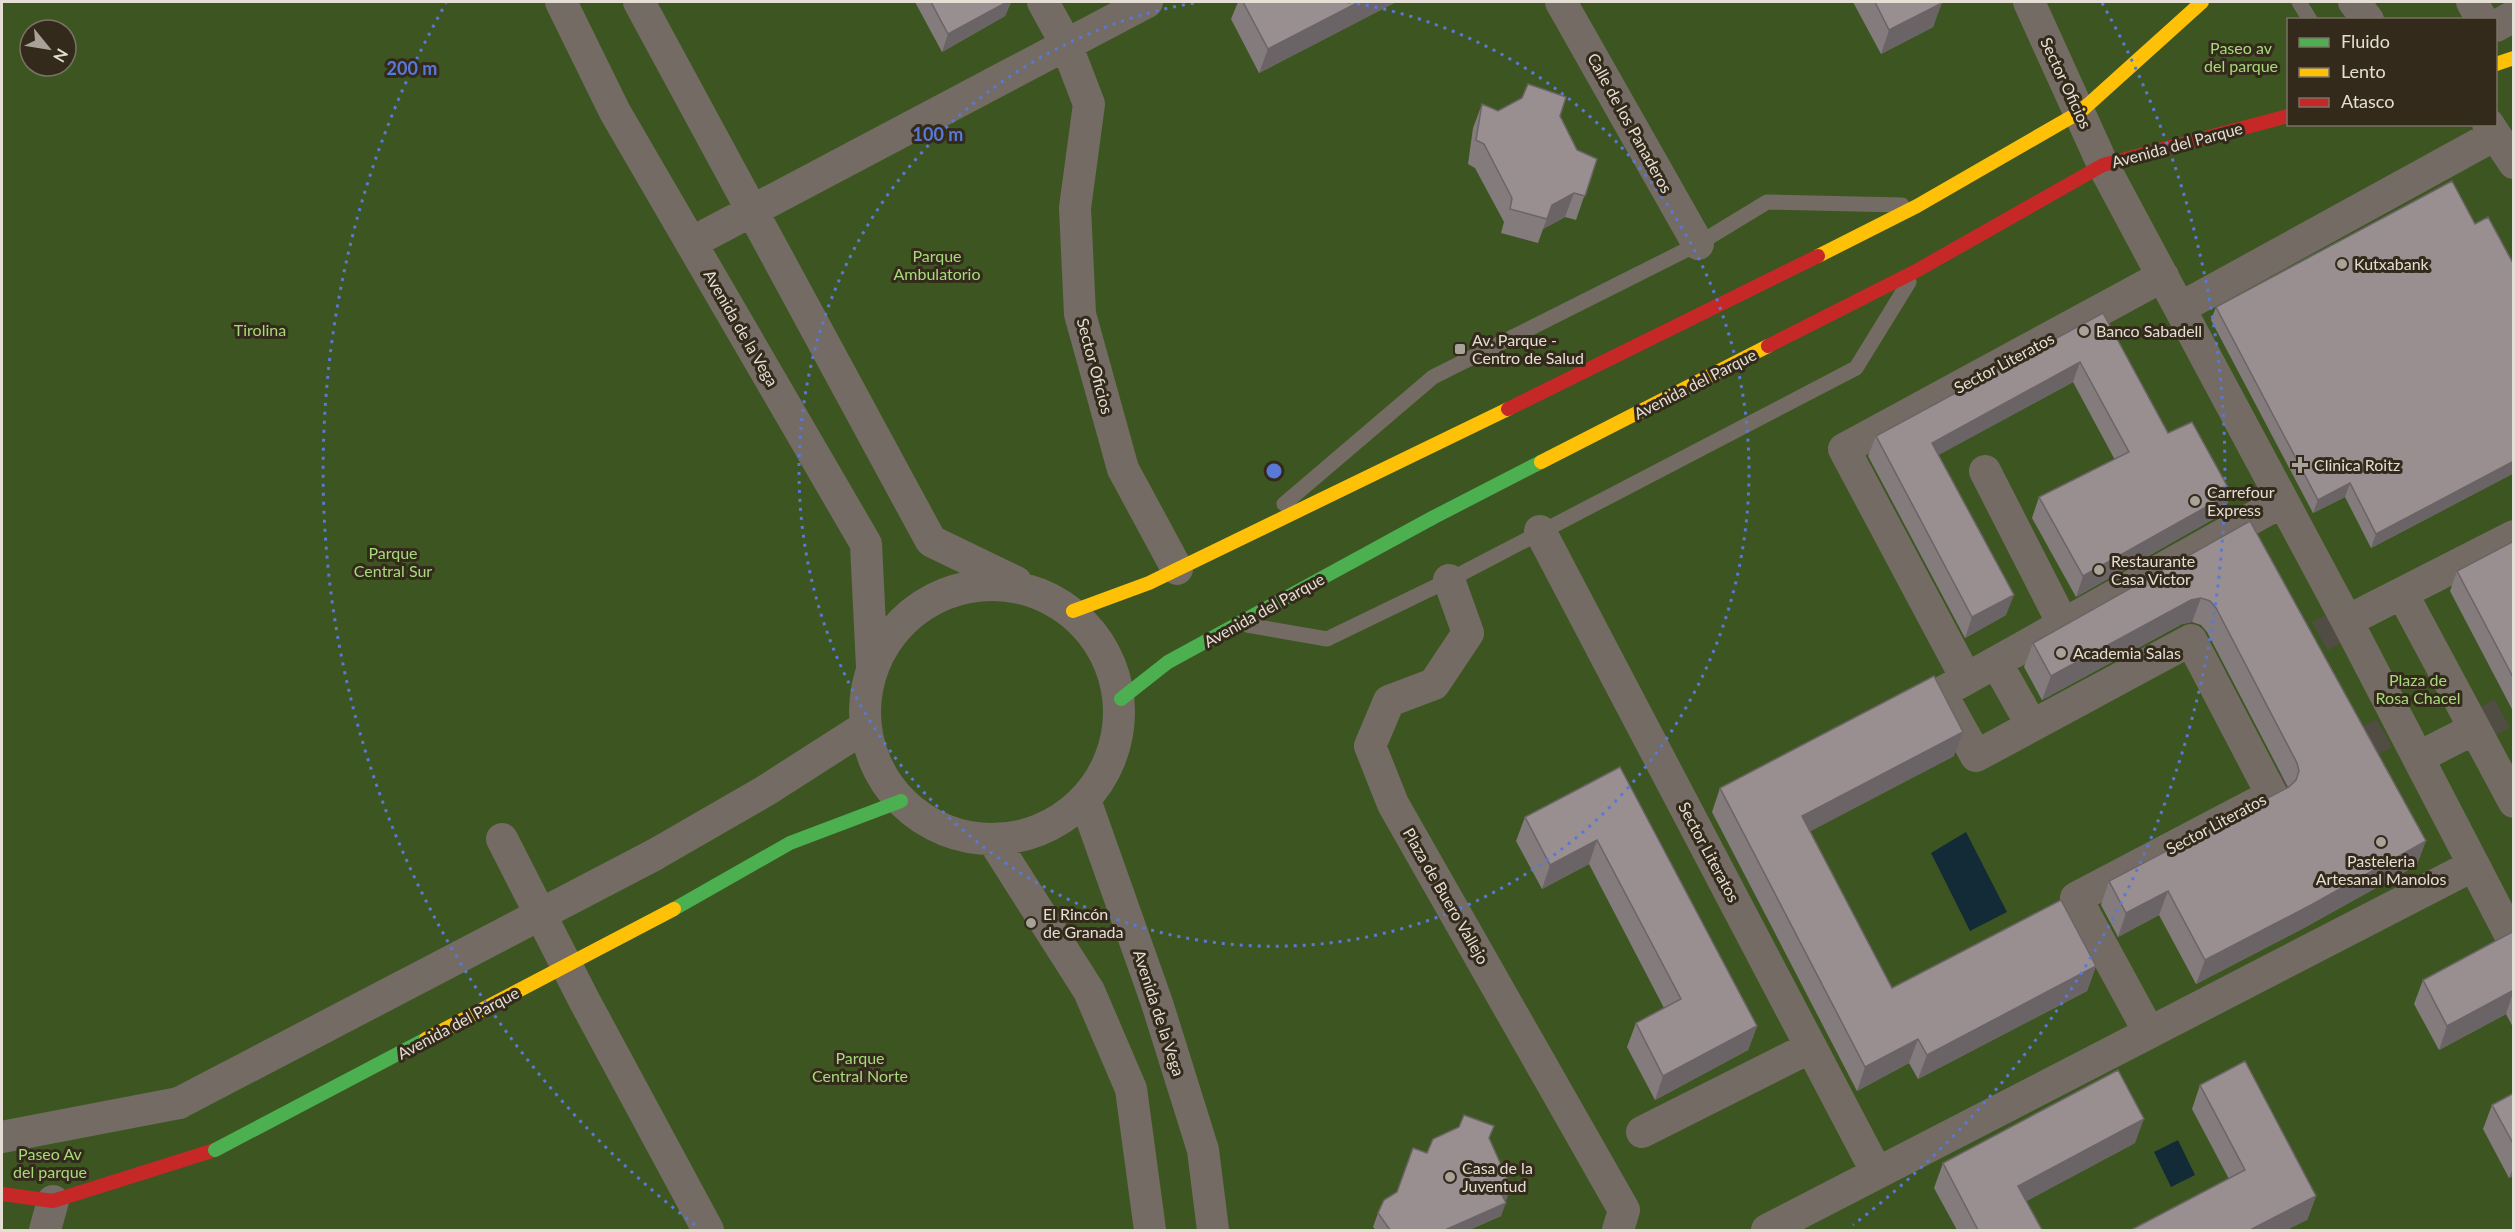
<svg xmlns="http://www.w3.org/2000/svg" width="2515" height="1232" font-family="Lato,sans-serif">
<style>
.green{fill:#3d5621;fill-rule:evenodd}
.water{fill:#132a37}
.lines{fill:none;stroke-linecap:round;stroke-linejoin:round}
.street-tunnel{stroke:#524d44;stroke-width:32;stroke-dasharray:32 16;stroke-linecap:butt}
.lane{stroke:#746c64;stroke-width:15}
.street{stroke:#746c64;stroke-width:32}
.fast{stroke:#4caf50;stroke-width:14}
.slow{stroke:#ffc107;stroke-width:14}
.jam{stroke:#c62828;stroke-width:14}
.street-bridge{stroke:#746c64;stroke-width:32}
.fast-bridge{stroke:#4caf50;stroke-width:14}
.slow-bridge{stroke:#ffc107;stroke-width:14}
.wall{fill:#847b7d}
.shaded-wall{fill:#6b6466}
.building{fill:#998f91;stroke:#6b6466;stroke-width:1.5}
.ring{fill:none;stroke:#5979d7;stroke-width:3;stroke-dasharray:3 6}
.poi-dot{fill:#a8a299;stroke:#342a1b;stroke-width:2}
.labels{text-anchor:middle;stroke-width:6;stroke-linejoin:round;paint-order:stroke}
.park-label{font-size:16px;fill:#a7da7b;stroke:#342a1b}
.street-label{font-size:16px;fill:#e4ded4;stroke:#342a1b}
.poi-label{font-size:16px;fill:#e4ded4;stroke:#342a1b;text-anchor:start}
.centre{fill:#5979d7;stroke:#342a1b;stroke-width:3}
.ring-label{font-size:18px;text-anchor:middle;font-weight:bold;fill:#5979d7;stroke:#342a1b;stroke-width:6;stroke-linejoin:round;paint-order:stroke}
</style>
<rect width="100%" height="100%" fill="#38332b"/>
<path class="green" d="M2,2H2513V1230H2ZM2288,20H2496V124H2288ZM30,30H66V66H30Z"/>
<path class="water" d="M1966,832L2007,912L1970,931L1931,853Z
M2178,1140L2195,1175L2171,1187L2154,1152Z"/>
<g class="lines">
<path class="street-tunnel" d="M2278,660L2347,621
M2474,729L2514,707
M2272,795L2401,724"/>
<path class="lane" d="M2299,2L2310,20
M1284,504L1433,377L1698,244L1767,202L1902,205
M1247,625L1327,639L1449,580L1856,368L1909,282"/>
<path class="street" d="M561,2L615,112L866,544L872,667
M639,2L931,541L1016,582
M1043,2L1066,44L1089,104L1075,208L1080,314L1123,469L1177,569
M1561,2L1698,244
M2029,2L2103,165L2347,621L2509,933L2514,930
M2354,2L2368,20
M2472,2L2482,20
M2496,26L2514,16
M2488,124L2514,163
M691,243L1147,2
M2180,308L2495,135
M1985,471L2063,624
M1540,531L1877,1173
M1449,580L1468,633L1434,684L1389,701L1370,746L1393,804L1624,1210L1618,1230
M865 712a127 127 0 1 1 254 0a127 127 0 1 1-254 0Z
M2402,593L2514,802
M2347,621L2514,536
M1996,662L2032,726
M1966,678L1844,449L2163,276
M2419,757L2474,729
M1085,800L1157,1003L1203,1150L1213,1230
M502,839L584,1000L708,1230
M993,840L1089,991L1131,1089L1150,1230
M654,855L765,791L865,727
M2149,1032L2076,898L2272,795L2191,640L1976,756L1941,693L2283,501
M1642,1132L1811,1047
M2,1137L179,1103
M45,1230L53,1201
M1767,1230L2474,865"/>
<path class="fast" d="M1121,699L1168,662L1434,517L1541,462
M674,909L790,843L901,801"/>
<path class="slow" d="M2496,64L2514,58
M1818,256L1917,206L2080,112L2202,2
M1541,462L1768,346
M1073,611L1149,583L1508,409"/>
<path class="jam" d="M1768,346L1916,271L2103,165L2288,116
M1508,409L1818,256
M2,1194L53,1201L215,1150"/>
<path class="street-bridge" d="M179,1103L654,855"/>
<path class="fast-bridge" d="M215,1150L426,1039"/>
<path class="slow-bridge" d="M426,1039L674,909"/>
</g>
<path class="wall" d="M915,2H1011L1005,16L942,52Z
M1238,2H1396L1259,73L1231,19Z
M1853,2H1941L1933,27L1881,54Z
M1482,104L1498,111L1577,150L1597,159L1576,220L1565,217L1543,229L1538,243L1501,233L1504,222L1475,168L1468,164L1473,128Z
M2475,224L2514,265V473L2371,548L2345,497L2313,513L2211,320L2216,307Z
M2103,313L2168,433L2231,493L2224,513L2076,597L2032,518L2039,497L2115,460L2073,382L1938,455L2006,615L1965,638L1868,456L1876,436Z
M2250,521L2417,865L2302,929L2196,984L2159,915L2118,937L2101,905L2109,881L2288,787L2207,632L2201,625L2192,622L2182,624L2042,700L2024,667L2033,643Z
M2514,541V713L2450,591L2457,571Z
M1954,756L1810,831L1892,988L2096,966L2087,991L1918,1079L1909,1063L1857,1091L1712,812L1720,788Z
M1620,767L1757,1026L1748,1050L1655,1100L1627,1047L1636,1023L1664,1008L1589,864L1542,889L1516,841L1525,817Z
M2514,931V1029L2506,1014L2439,1050L2414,1004L2423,980Z
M2200,1085L2316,1196L2307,1220L2229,1179L2192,1109Z
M2514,1093V1175L2509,1178L2483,1129L2492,1105Z
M1489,1138L1506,1201H1505L1501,1216L1469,1230H1376L1373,1227L1378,1213L1397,1192L1427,1153Z
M2135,1143L2026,1201L2042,1230H1957L1934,1188L1943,1163Z"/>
<path class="shaded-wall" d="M1007,2H1011L1005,16L942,52L948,34Z
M1359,2H1396L1259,73L1268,49Z
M1942,3L1933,27L1881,54L1889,30Z
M1574,193L1565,217L1543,229L1552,205Z
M2080,362L2073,382L1924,463L1932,443Z
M2514,461V473L2371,548L2376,534Z
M2350,483L2345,497L2313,513L2318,500Z
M2231,493L2224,513L2076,597L2083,576Z
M2014,595L2006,615L1965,638L1972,617Z
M2201,598L2192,622L2182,624L2042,700L2051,676L2191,600Z
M1963,732L1954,756L1794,840L1802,816Z
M1597,840L1589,864L1542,889L1550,865Z
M2426,841L2417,865L2302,929L2196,984L2205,960Z
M2168,891L2159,915L2118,937L2126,913Z
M2096,966L2087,991L1918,1079L1927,1055Z
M2514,990L2506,1014L2439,1050L2447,1026Z
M1757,1026L1748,1050L1655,1100L1663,1076Z
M1918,1039L1909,1063L1857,1091L1865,1067Z
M2144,1119L2135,1143L2010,1210L2018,1186Z
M2514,1166V1175L2509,1178Z
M1511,1187L1506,1201L1495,1205L1500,1191Z
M2316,1196L2307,1220L2287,1230H2250Z
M1506,1203L1501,1216L1469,1230H1445Z"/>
<path class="building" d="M931,2H1007L948,34Z
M1243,2H1359L1268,49Z
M1875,2H1941L1942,3L1889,30Z
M1528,84L1566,97L1560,116L1577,150L1597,159L1585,196L1574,193L1552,205L1547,219L1510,209L1512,198L1484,144L1476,140L1482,104L1498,111L1522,98Z
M2452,181L2475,224L2488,217L2514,265V461L2376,534L2350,483L2318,500L2216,307Z
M2103,313L2168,433L2192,422L2231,493L2083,576L2039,497L2129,452L2080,362L1932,443L2014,595L1972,617L1876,436Z
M2250,521L2426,841L2311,905L2205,960L2168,891L2126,913L2109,881L2289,787L2296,780L2299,771L2297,763L2216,608L2210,601L2201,598L2191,600L2051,676L2033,643Z
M2514,541V679L2457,571Z
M1934,676L1963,732L1802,816L1892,988L2061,900L2096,966L1927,1055L1918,1039L1865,1067L1720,788Z
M1620,767L1757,1026L1663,1076L1636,1023L1681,999L1597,840L1550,865L1525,817Z
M2514,931V990L2447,1026L2423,980Z
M2245,1061L2316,1196L2250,1230H2131L2245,1170L2200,1085Z
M2118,1070L2144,1119L2018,1186L2042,1230H1978L1943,1163Z
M2514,1093V1145L2492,1105Z
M1464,1115L1494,1126L1489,1138L1511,1187L1500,1191L1506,1203L1445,1230H1390L1378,1213L1384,1200L1397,1192L1413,1148L1427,1153L1433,1139L1459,1127Z"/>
<g class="ring">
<path d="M1348 2A475 475 0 1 1 1200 2"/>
<path d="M695 1225A951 951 0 0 1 446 3M2102 3A951 951 0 0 1 1853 1225"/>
</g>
<g class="poi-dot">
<circle cx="2342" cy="264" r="6"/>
<circle cx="2084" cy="331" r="6"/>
<rect x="1454" y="343" width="12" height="12" rx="3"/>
<path d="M2297 456h6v6h6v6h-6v6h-6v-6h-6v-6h6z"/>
<circle cx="2195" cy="501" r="6"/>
<circle cx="2099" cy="570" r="6"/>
<circle cx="2061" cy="653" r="6"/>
<circle cx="2381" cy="842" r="6"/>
<circle cx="1031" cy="923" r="6"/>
<circle cx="1450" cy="1177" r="6"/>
</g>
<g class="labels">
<g class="park-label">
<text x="2241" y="54">Paseo av<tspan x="2241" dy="18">del parque</tspan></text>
<text x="937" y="262">Parque<tspan x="937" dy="18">Ambulatorio</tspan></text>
<text x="260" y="336">Tirolina</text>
<text x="393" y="559">Parque<tspan x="393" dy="18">Central Sur</tspan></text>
<text x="2418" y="686">Plaza de<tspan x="2418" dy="18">Rosa Chacel</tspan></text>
<text x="860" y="1064">Parque<tspan x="860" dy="18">Central Norte</tspan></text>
<text x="50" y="1160">Paseo Av<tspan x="50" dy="18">del parque</tspan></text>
</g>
<g class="street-label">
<text transform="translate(2066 83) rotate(65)" y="6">Sector Oficios</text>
<text transform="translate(1630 123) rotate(61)" y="6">Calle de los Panaderos</text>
<text transform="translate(2177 145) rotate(-15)" y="6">Avenida del Parque</text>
<text transform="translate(741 328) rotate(60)" y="6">Avenida de la Vega</text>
<text transform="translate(2004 363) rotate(-28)" y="6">Sector Literatos</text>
<text transform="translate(1095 366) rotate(75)" y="6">Sector Oficios</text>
<text transform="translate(1695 384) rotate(-27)" y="6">Avenida del Parque</text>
<text transform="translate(1264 610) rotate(-29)" y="6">Avenida del Parque</text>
<text transform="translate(2216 824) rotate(-28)" y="6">Sector Literatos</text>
<text transform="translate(1709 852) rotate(62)" y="6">Sector Literatos</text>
<text transform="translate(1446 896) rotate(60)" y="6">Plaza de Buero Vallejo</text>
<text transform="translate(1159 1013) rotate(72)" y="6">Avenida de la Vega</text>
<text transform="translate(458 1023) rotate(-28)" y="6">Avenida del Parque</text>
</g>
<g class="poi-label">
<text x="2354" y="270">Kutxabank</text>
<text x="2096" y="337">Banco Sabadell</text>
<text x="1472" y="346">Av. Parque -<tspan x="1472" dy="18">Centro de Salud</tspan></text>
<text x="2314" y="471">Clinica Roitz</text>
<text x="2207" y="498">Carrefour<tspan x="2207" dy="18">Express</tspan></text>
<text x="2111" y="567">Restaurante<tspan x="2111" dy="18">Casa Victor</tspan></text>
<text x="2073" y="659">Academia Salas</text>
<text x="2381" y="867" text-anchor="middle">Pasteleria<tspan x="2381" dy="18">Artesanal Manolos</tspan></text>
<text x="1043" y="920">El Rincón<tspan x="1043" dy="18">de Granada</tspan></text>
<text x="1462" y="1174">Casa de la<tspan x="1462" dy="18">Juventud</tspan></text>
</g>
</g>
<circle cx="1274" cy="471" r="9" class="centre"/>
<g class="ring-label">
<text x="412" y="75">200 m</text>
<text x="938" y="141">100 m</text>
</g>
<rect width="2515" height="1232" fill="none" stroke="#e4ded4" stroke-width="6"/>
<rect x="2287" y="18" width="210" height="108" fill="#342a1b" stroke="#7a7265" stroke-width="1.5"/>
<rect x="2299" y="38" width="30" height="9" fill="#4caf50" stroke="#7a7265" stroke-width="1.5"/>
<text x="2341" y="48" font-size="18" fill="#e4ded4">Fluido</text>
<rect x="2299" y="68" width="30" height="9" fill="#ffc107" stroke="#7a7265" stroke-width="1.5"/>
<text x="2341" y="78" font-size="18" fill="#e4ded4">Lento</text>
<rect x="2299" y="98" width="30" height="9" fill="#c62828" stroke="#7a7265" stroke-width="1.5"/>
<text x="2341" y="108" font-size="18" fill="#e4ded4">Atasco</text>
<g transform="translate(48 48) rotate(120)"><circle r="28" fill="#342a1b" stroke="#7a7265" stroke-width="1.5"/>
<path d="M0-4.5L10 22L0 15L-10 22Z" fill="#a8a299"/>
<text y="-9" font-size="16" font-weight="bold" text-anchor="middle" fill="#e4ded4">N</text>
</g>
</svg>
